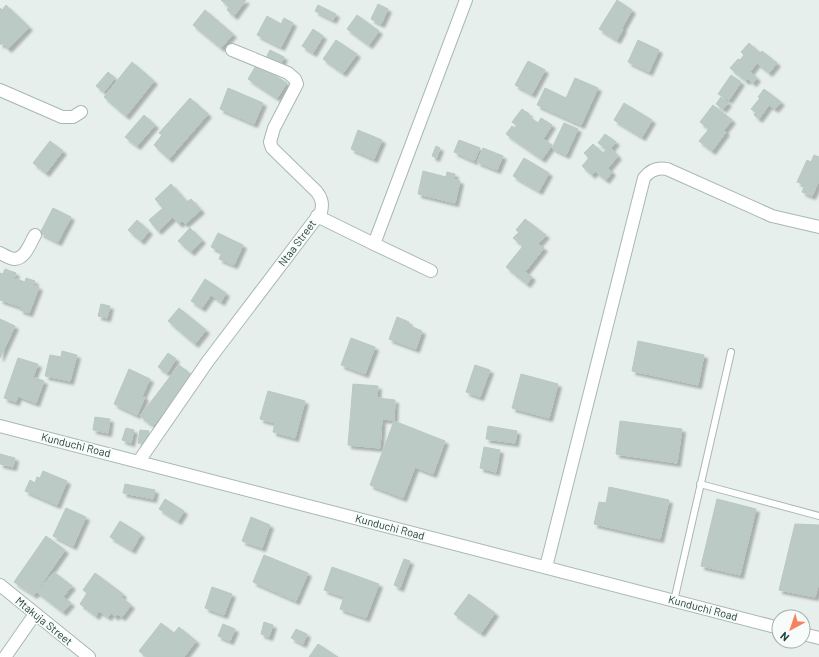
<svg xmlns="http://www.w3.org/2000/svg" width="819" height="657" font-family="Barlow,sans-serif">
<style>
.building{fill:#bbcac4;stroke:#b8c9c2;filter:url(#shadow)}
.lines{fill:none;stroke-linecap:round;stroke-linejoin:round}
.service-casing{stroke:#a8b8b2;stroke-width:8}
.minor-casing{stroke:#a8b8b2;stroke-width:14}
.service{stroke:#fff;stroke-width:6}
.minor{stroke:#fff;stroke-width:12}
.labels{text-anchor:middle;stroke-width:3.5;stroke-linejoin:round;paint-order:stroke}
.street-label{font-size:11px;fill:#24423a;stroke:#f7fbf9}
</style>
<defs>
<filter id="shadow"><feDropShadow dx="3.5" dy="3.5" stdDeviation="1" flood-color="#0004"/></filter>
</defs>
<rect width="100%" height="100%" fill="#e6efeb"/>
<path class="building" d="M221,0H246L234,16L227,10L229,7Z
M617,0L632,10L622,28L623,29L617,40L599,29Z
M378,4L388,9L381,24L371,19Z
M6,5L29,27L8,49L2,43L0,45V8L2,10Z
M318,5L336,14L333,20L315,11Z
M205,10L233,34L221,48L193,25Z
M357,15L379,31L369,45L347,29Z
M267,16L281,24L284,18L293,23L281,47L257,35Z
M313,29L323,36L313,53L302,46Z
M336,40L357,54L343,73L323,59Z
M638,40L659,50L649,72L628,62Z
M749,43L760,53L762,51L777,63L769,73L757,63L750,72L757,78L753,83L748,79L746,81L730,68L738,59L740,60L744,55L741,52Z
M270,50L284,57L280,65L266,58Z
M528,61L545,70L532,94L515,85Z
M132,62L154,81L126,116L104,97Z
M257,64L287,83L277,98L248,79Z
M108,72L115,78L104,92L96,86Z
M731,75L741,82L729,100L718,94Z
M575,78L598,88L581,125L537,105L545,88L566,98Z
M228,88L263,103L254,124L220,109Z
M764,89L781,102L775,109L769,105L759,119L754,115L756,113L751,109L760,98L758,97Z
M721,97L728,103L723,109L716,104Z
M190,98L208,114L169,159L154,145L162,135L159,133Z
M624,103L652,120L642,137L614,120Z
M713,105L732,120L724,130L726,132L712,151L699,141L709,129L700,122Z
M522,109L529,114L528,116L538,123L541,118L552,125L543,139L552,145L542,159L506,134L512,126L515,128L517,126L512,122Z
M144,115L155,125L137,146L125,137Z
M564,123L578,129L566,155L552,148Z
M358,130L382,140L374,159L351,149Z
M605,134L616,142L611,148L609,146L607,149L598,143Z
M459,140L480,148L474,161L454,152Z
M50,141L63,151L46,173L33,163Z
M593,144L603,153L609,146L618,156L608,168L612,172L606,180L595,171L592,175L582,166L589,158L584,153Z
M436,146L440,148L436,158L432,156Z
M483,148L503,156L497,170L477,162Z
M814,155L819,157V181L812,196L802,192L805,185L797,182L807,160L811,162Z
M524,158L549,173L539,191L513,176Z
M423,171L446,177L447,172L455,174L454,179L460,181L455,203L418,194Z
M171,184L187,202L191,199L201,210L185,224L182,221L179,224L173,217L158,231L149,220L163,208L155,199Z
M53,208L71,217L58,242L40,233Z
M525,219L546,235L538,244L544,248L525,272L532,277L527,284L506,267L523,246L513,238L519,232L516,230Z
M137,220L149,231L141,241L128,230Z
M190,228L202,240L191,252L178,241Z
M218,233L243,245L234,265L219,259L222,252L211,247Z
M5,269L16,273L14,278L25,282L26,278L35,281L33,285L39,287L29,313L20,310L21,307L0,300V273L3,274Z
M205,279L226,293L221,302L211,295L202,308L191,301Z
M101,304L110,306L107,318L98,316Z
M179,308L206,330L195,344L168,321Z
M397,317L409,322L408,325L422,331L416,349L389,339Z
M0,319L15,326L0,358Z
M351,338L375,347L365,374L341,365Z
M638,341L704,355L698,385L632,371Z
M62,351L77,355L70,381L45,376L50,355L61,357Z
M168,353L176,359L167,373L158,367Z
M18,358L38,364L33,377L44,381L36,403L18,396L16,402L4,398Z
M179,365L192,375L153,426L140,416Z
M475,365L490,370L480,397L466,392Z
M129,369L150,379L142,396L145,397L137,415L114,404Z
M521,374L558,384L549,418L512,408Z
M353,384L378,386L377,398L395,400L394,420L382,419L380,448L348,445Z
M268,391L305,401L295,438L273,432L275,423L260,419Z
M95,417L110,419L108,433L93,430Z
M394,421L445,441L433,474L415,467L403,498L370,485Z
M620,421L682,429L677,463L616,454Z
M488,426L517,431L515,443L486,439Z
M126,428L134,430L131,443L122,440Z
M140,430L149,431L147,444L138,443Z
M484,447L500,450L496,472L480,468Z
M0,454L15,458L13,467L0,464Z
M43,471L67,481L57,505L25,491L30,480L35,483L37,477L40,478Z
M125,484L155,490L153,499L123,493Z
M609,487L669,500L660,539L594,524L599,502L606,503Z
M165,499L184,511L178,521L159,509Z
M717,499L756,509L740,575L701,566Z
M66,508L86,517L73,546L53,536Z
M251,517L270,525L262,548L242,541Z
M120,521L141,534L132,550L110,537Z
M795,524L819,525V582L815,597L779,590Z
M46,536L65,550L34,595L14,582Z
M264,555L308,573L296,601L253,582Z
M404,559L410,561L400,588L394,585Z
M332,567L379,584L366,618L340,609L344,597L324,590Z
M54,572L72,586L63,597L71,603L63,612L37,592Z
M95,573L123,594L121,597L131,605L122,617L117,614L115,617L111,613L108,617L99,611L96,616L80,604L87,593L83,590Z
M212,587L232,594L224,615L205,608Z
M469,594L495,613L481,633L454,614Z
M264,622L273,625L269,637L261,634Z
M161,623L174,633L179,627L196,641L184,657H147L139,651Z
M223,624L235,629L230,641L218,636Z
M296,629L307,634L303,644L291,638Z
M318,644L338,657H309Z"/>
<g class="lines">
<defs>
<path id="service" d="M700,484L819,516
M674,601L731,352"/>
<path id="minor" d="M0,90L62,117H73L81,112
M317,216L374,244L431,271
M374,244L466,0
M0,253C4,255 10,259 15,259C26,258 30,243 35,235
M0,426L779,628
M139,461L208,361L321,212C323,204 322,199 317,192L272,148L270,142L274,128L297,84L295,79L288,73L232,50
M546,567L644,178C650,170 657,167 667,169L772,216L819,227
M0,585L89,657
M803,634L819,638
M5,657L35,614"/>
</defs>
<use href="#service" class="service-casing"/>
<use href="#minor" class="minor-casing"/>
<use href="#service" class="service"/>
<use href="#minor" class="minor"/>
</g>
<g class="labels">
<g class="street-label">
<text transform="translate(297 243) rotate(-53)" y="4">Ntaa Street</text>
<text transform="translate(76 445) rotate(14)" y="4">Kunduchi Road</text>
<text transform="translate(390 527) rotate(15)" y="4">Kunduchi Road</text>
<text transform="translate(703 608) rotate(15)" y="4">Kunduchi Road</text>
<text transform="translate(44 621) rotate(39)" y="4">Mtakuja Street</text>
</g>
</g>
<g transform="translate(791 629) rotate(220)"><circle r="19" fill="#f7fbf9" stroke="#a3b1ad"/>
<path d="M0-3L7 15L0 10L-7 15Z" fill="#f4845f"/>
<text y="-6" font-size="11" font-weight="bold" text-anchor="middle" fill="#24423a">N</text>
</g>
</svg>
